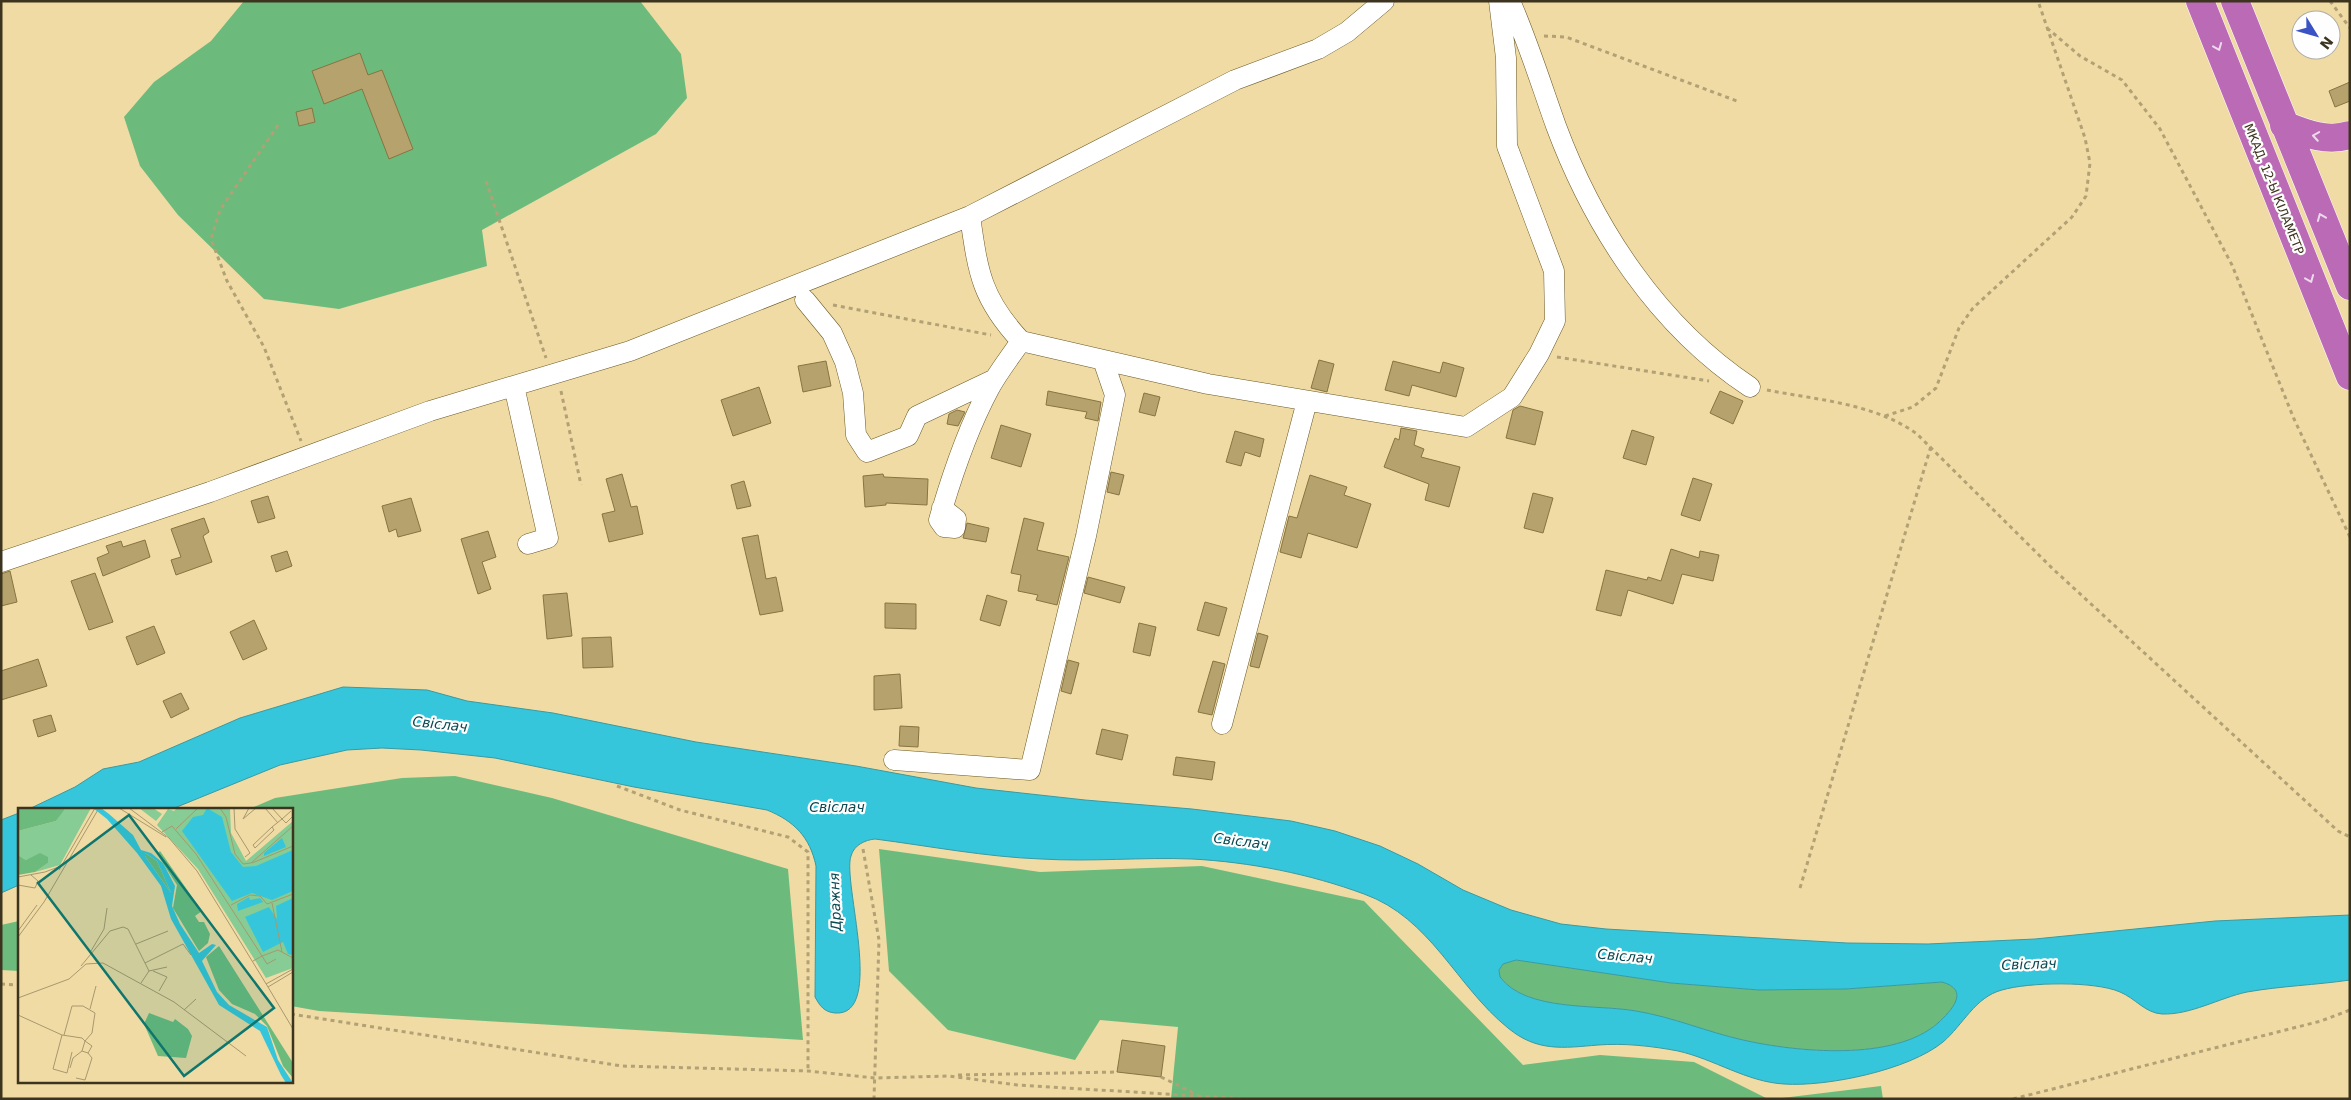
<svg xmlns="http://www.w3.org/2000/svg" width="2351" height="1100" font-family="'DejaVu Sans',sans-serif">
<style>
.forest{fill:#6cbb7d}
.water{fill:#36c6db;stroke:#389aa2;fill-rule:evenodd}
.building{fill:#b6a26d;stroke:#877440}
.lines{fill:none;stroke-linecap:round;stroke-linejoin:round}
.minor-casing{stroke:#6a5824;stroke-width:21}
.highway-casing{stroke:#fff;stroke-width:29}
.path{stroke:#b1a175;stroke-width:3;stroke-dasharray:4 4;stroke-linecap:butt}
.minor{stroke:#fff;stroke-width:20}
.highway{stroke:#bb6bb6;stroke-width:28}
.oneway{stroke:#edd9ec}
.labels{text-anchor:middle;stroke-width:4.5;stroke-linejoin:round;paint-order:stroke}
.street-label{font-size:12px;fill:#3c341e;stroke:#fefefe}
.water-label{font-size:14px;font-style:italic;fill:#094851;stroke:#fefefe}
.inset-road{fill:none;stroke:#a8986e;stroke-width:1}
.view{fill:#0f766e;fill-opacity:0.15;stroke:#0f766e;stroke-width:2.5}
.inset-edge{fill:none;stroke:#3c341e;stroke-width:2.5}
</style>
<rect width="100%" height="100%" fill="#f0dba4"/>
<path class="forest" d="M244,1H640L681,54L687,98L656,134L482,230L487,266L339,309L264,299L178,215L140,166L124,117L154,82L211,41Z
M455,776L552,798L788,869L803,1040L319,1011L291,1006V809H249L275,798L402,778Z
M879,849L1040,872L1202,866L1364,901L1523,1065L1600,1055L1694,1062L1768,1099H1171L1178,1027L1100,1020L1075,1060L948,1030L889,971Z
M19,921V971L1,970V925Z
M1516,960L1671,983L1759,990L1846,989L1942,982C1971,990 1951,1011 1938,1023C1894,1062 1796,1052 1743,1040C1707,1032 1673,1017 1636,1011C1597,1004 1526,1012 1500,977L1499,970L1503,964Z
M1881,1086L1883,1099H1774Z"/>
<path class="water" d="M343,687L427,690L467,701L553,713L696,742L856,766L976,788L1085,800L1192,809L1291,821L1335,831L1380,846L1418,864L1463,890L1511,910L1561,924L1606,929L1847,943L1928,944L2035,939L2215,921L2350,915V980C2316,985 2281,986 2247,992C2219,998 2191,1015 2162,1014C2145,1013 2135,998 2120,992C2095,981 2029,982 2002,990C1975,997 1963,1025 1943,1042C1909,1070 1827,1087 1784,1084C1747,1082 1714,1059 1678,1051C1652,1046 1624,1043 1598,1045C1563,1048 1537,1052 1508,1028C1456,986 1431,918 1364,894C1310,874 1250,862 1192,859C1142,857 1091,862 1041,859C986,857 929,846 875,839C865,840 854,845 851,856C842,881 886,1017 835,1013C824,1012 820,1006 815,997L816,866C810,837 794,821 767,810L634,787L495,758L421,750L382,748L347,750L280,765L172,809H29L75,787L103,769L139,762L240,718ZM1516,960L1671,983L1759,990L1846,989L1942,982C1971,990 1951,1011 1938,1023C1894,1062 1796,1052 1743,1040C1707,1032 1673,1017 1636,1011C1597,1004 1526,1012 1500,977L1499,970L1503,964Z
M19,813V885L1,893V820Z"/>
<path class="building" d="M360,53L368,75L382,70L413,149L389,159L362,89L324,104L312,71Z
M2350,82V101L2335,107L2329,91Z
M312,108L315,122L299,126L296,112Z
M1319,360L1334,364L1327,392L1311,388Z
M826,361L831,386L803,392L798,366Z
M1393,361L1440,373L1443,362L1464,368L1456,397L1412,385L1409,396L1385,390Z
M759,387L771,423L733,436L721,400Z
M1048,391L1101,402L1098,421L1085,418L1087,412L1046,405Z
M1720,391L1743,401L1733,424L1710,413Z
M1144,393L1160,397L1155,416L1139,412Z
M1520,406L1543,412L1535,445L1506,438L1513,410Z
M957,410L965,412L958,426L947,424L949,414Z
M1001,425L1031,434L1021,467L991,458Z
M1401,428L1417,431L1414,445L1424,449L1421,457L1460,467L1449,507L1425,500L1429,484L1384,467L1395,438L1399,440Z
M1632,430L1654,437L1646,465L1623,458Z
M1235,431L1264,439L1260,457L1245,452L1241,466L1226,462Z
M1111,472L1124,475L1119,495L1107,492Z
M622,474L631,507L637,506L643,534L609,542L602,514L615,511L606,479Z
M883,474L884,477L928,479L927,505L886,503V505L865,507L863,476Z
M1310,475L1347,487L1344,495L1371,504L1357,548L1308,533L1301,558L1280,552L1289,516L1297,518Z
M1693,478L1712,484L1700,521L1681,515Z
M744,481L751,506L737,509L731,485Z
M1533,493L1553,498L1543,533L1524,528Z
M268,496L275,518L258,523L251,501Z
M411,498L421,531L398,537L396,529L389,532L382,506Z
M204,518L209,532L203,536L212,562L176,575L171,560L181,557L171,529Z
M1024,518L1044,523L1037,550L1069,557L1057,605L1036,600L1038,595L1018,591L1021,575L1011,573Z
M967,523L989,528L986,542L963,538Z
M488,531L496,557L482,562L491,589L478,594L461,539Z
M758,535L766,579L776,577L783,611L760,615L742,538Z
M145,540L150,557L103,576L97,558L109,553L106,546L121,541L123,547Z
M1671,549L1699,558L1700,551L1719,555L1713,581L1682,574L1673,604L1628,590L1621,616L1596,610L1606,570L1647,580L1648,577L1661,581Z
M287,551L292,566L276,572L271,556Z
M10,571L17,602L1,606V574Z
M95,573L113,622L89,630L71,581Z
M1088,577L1125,587L1120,603L1084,593Z
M567,593L572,636L547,639L543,595Z
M987,595L1007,601L1000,626L980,620Z
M1205,602L1227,608L1219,636L1197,630Z
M885,603L916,604V629L885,628Z
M254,620L267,649L243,660L230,632Z
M1139,623L1156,627L1150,656L1133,652Z
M154,626L165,653L137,665L126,637Z
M1258,633L1268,636L1259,668L1250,666Z
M611,637L613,667L583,668L582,638Z
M38,659L47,686L1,700V671Z
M1068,660L1079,663L1071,694L1061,691Z
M1213,661L1225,664L1212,715L1198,712Z
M900,674L902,708L874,710V676Z
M181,693L189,709L171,718L163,701Z
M51,715L56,731L38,737L33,720Z
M900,726L919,727L918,747L899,746Z
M1102,729L1128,735L1122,760L1096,754Z
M1176,757L1215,762L1212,780L1173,775Z
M1122,1040L1165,1046L1161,1077L1117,1072Z"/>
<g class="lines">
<defs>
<path id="minor" d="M1510,1C1528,42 1541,84 1556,126C1594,228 1658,326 1750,387
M970,216C978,272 981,298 1021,341L1208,384L1466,427L1512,397L1539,354L1555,321L1554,271L1507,146L1506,58L1499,1
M805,300L832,333L845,362L853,393L856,435L867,452L908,436L917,416L995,379
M514,386L548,538L528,544
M942,508L956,519L955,528L944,527L939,520C952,475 967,430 989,389C998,372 1011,356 1021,341
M1,562L210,492L430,411L630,351L970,216L1235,80L1318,49L1347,32L1384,1
M1222,724L1307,401
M894,760L1030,770L1086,536L1115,395L1103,360"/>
<path id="highway" d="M2200,1L2350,376
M2235,1L2350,286
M2284,125C2306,134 2327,142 2350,135"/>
</defs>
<use href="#minor" class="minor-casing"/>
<use href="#highway" class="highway-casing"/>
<path class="path" d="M2330,1L2350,28
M2047,28L2080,56L2122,80L2160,129L2232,265L2294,419L2350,537
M1544,36L1566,37L1737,101
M278,125L220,210L211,239L227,281L264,347L301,441
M486,181L546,358
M833,305L991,335
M1557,357L1709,381
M1767,390C1817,400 1874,403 1917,434L2053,569L2338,831L2350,837
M561,391L581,485
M1885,416L1913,407L1936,388L1959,328L1973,308L2072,217L2086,196L2090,163L2085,138L2038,1
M617,786L680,810L788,837L808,852V1071
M863,849L879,940L874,1099
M1800,888L1931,446
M1,984L19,985
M291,1014L622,1066L808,1071L875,1078L949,1076L1017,1085L1248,1099
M958,1075L1117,1072
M1161,1077L1198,1095
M2013,1099L2321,1021L2350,1010"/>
<use href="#minor" class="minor"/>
<use href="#highway" class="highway"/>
</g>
<defs><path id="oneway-chevron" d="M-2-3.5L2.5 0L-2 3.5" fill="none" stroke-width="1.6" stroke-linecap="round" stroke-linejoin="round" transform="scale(1.25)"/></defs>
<g class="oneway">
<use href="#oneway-chevron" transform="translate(2218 47) rotate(68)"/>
<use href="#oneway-chevron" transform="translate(2316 136) rotate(-171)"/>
<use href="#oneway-chevron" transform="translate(2321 217) rotate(-112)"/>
<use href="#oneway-chevron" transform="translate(2310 279) rotate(68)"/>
</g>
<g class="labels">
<g class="street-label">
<text transform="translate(2274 189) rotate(68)" y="4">МКАД, 12-Ы КІЛАМЕТР</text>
</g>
<g class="water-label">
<text transform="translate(440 724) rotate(6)" y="5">Свіслач</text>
<text x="837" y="812">Свіслач</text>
<text transform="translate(1241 841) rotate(7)" y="5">Свіслач</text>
<text transform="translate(835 902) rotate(-92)" y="5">Дражня</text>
<text transform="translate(1625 956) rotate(5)" y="5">Свіслач</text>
<text transform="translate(2029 964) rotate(-2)" y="5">Свіслач</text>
</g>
</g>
<g transform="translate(18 808)">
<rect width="275" height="275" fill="#f0dba4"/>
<path d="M46,0H73L42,57L17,64L30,55L18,50L8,52L0,47V23L38,13ZM121,0H135L144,6L138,13ZM159,0H212L213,25L228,53L275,13V160L248,170L180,61L139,17L150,1L156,3Z" fill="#86cc94"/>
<path d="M0,0H46V2L38,13L0,23ZM142,43L184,103L177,108L181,114H186L192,126L190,135L181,143L155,100L159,77L139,46ZM22,45L30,49V55L17,64L0,67V47L8,52ZM127,45L139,53L153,85L127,48ZM201,138L275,255V270L265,258L249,218L237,206L214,196L201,182L188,149ZM131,205L155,214L157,211L170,221L174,228L168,250L140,248L126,216Z" fill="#6cbb7d"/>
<path d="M75,0H83L91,6L115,27L123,42L133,45L145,55L157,78L154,98L162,116L181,145L194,136L198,137L184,153L199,184L211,197L249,219L260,252L275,275H268L263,267L242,223L201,197L153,111L143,78L119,45L89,11ZM127,45L139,53L153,85L127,48ZM189,0L204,9L213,44L225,59L238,58L275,42V83L254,92L234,85L214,93L164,23L175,9L185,7ZM264,30L268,39L246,48V45ZM231,89L232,92L242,90L245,94L220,103L219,96ZM275,90V147L270,146L265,134L245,144L227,109L251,99L259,111L258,98Z" fill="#36c6db" fill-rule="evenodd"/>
<path class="inset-road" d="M101,0L148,29M111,0L151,30L179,63L250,179L275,164M202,0L208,9L217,46L225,56L233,55L275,18M216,0L217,21L232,45L227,49M231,0L225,11L238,0M247,0L260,15M254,0L264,11L254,19L235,37L237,40L256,22L254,19M273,3L264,11L268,15L275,8M158,21L180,0M144,24L154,18L178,46L244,148L235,153M234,55L275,38M41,62L77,0M27,64L43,58M0,69L27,64M0,77L17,80L20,73L13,67M254,95L264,144M213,97L232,87L242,88L249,96L275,86M0,123L19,97M0,129L26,94L81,0M118,136L150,123M73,143L86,121L89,100M258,151L249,156L244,148L260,142L275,150M127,155L165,136L173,147M63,158L92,123L105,119L110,121L131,163L123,175M131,163L149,159M135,163L149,169L141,183M248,176L275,161M250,179L275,221M0,190L51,171L68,156L85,155L156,194L228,248M72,201L78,178M166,202L178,191M0,207L44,227L64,230L67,233L64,243L70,245L74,238L67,233L74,225L77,205L65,198H54L46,227M44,227L35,261L49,265L54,244M52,260L55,250L64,243M58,270L67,272L74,250L70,245"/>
<path class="view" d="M111,7L256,200L166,268L20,75Z"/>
<rect width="275" height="275" class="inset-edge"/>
</g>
<rect width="2351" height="1100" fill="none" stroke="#3c341e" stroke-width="5"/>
<g transform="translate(2316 35) rotate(127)"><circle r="24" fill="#fefefe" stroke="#b0ada4"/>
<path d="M0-4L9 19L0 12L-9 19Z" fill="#3a52c4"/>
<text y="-8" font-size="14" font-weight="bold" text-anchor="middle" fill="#3c341e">N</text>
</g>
</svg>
